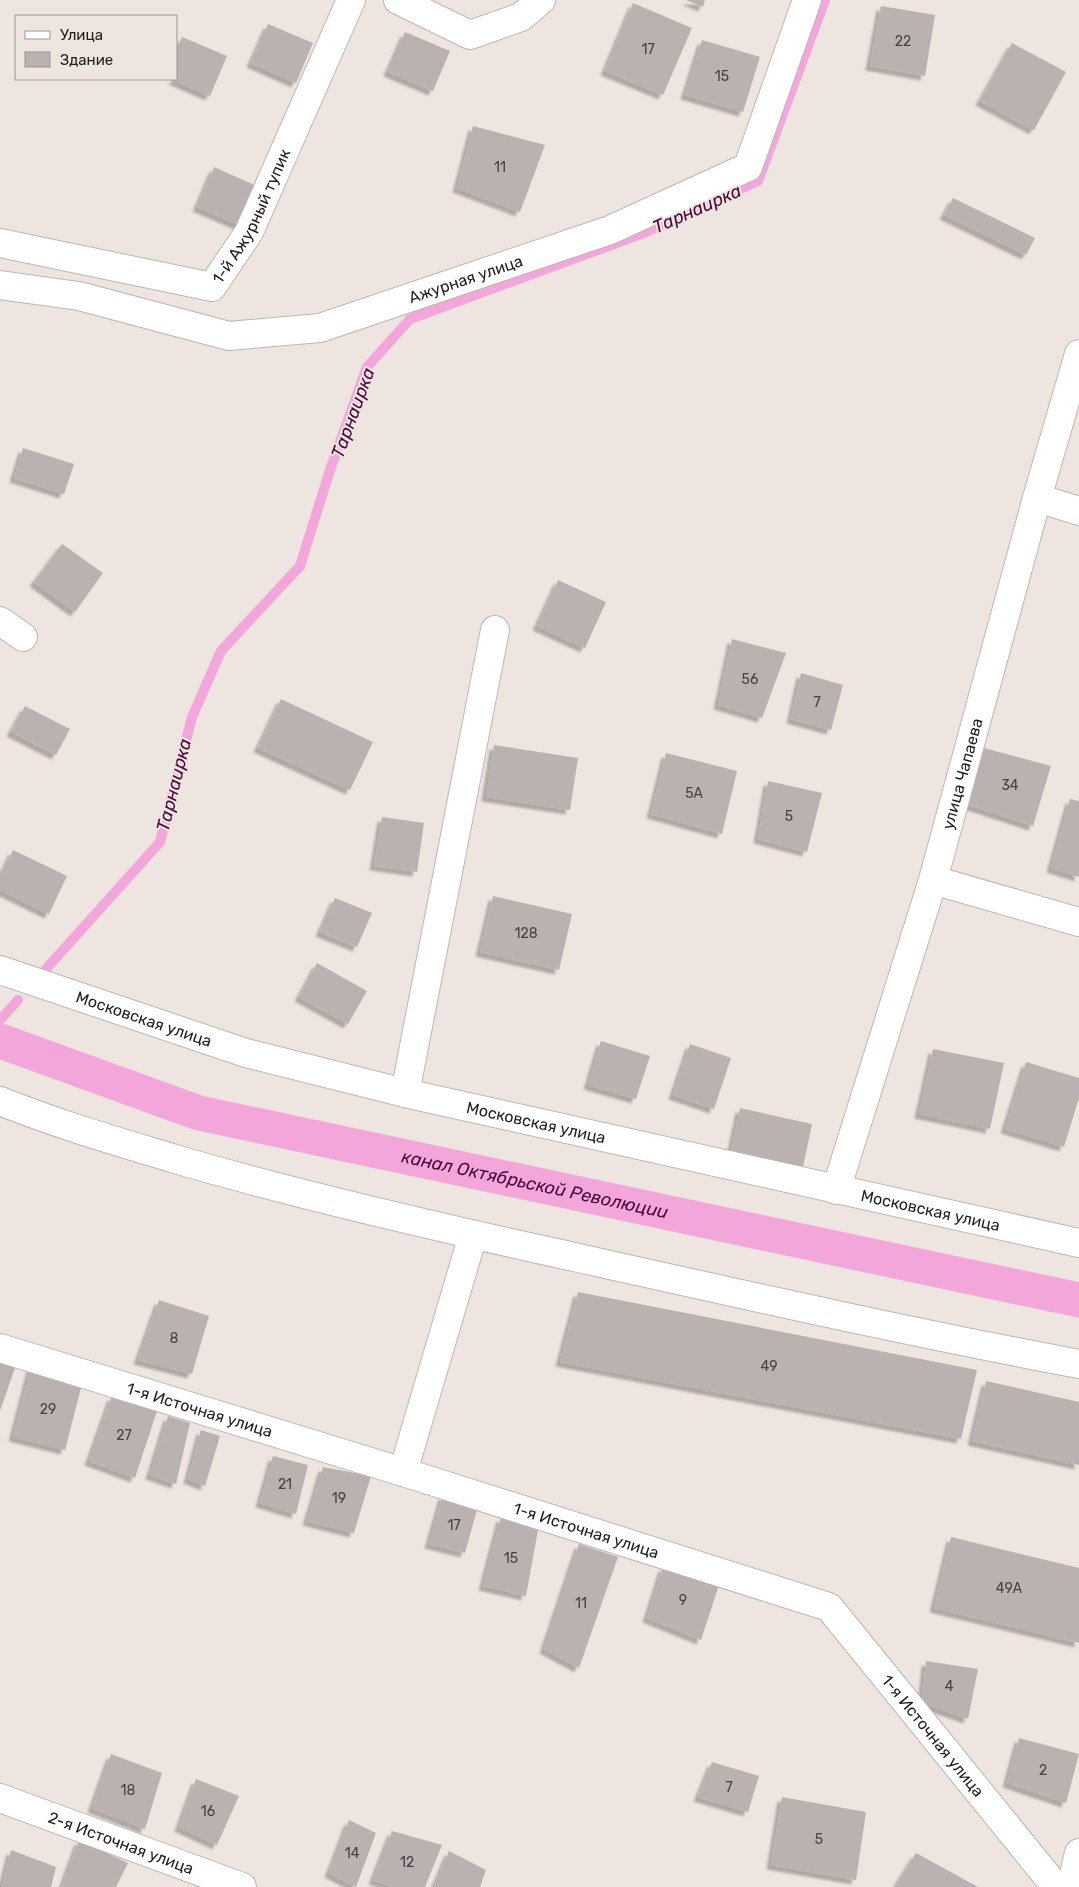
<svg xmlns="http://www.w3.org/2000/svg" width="1079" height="1887" font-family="Rubik,sans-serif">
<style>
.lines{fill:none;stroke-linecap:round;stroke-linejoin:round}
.stream{stroke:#f2a6d9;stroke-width:10}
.canal{stroke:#f2a6d9;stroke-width:35}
.building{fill:#bab1b1;filter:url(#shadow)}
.street-casing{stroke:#beb6b2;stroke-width:30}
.secondary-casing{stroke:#beb6b2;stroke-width:30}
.street{stroke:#fff;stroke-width:28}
.secondary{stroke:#fff;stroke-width:28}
.labels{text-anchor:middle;stroke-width:4;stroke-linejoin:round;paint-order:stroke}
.number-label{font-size:14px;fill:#464241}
.street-label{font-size:16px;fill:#201d1c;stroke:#eee5e1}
.water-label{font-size:18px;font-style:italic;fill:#49073a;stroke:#eee5e1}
</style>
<defs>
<filter id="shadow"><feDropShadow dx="-4.5" dy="4.5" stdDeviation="1" flood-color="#0004"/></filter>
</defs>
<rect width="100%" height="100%" fill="#eee5e1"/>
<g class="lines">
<path class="stream" d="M46,969L160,842L192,717L221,651L300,566L330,470L367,367L410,319L644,233L758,181L825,0
M0,1020L18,1000"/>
<path class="canal" id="s1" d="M0,1041L199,1113L1079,1300"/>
</g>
<path class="building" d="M686,0H705L703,7Z
M633,3L692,28L663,95L605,71Z
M881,6L935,15L925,76L870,66Z
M268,24L313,43L296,83L251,63Z
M405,32L450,51L433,91L388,72Z
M182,37L227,56L210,96L171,79H176V50Z
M702,40L760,57L743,112L685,95Z
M1012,43L1066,72L1034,130L980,101Z
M473,126L545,145L520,212L457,188Z
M214,167L259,187L241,226L197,207Z
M953,198L1035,238L1026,255L944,215Z
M23,448L74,464L64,494L14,478Z
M62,544L103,573L75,612L34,582Z
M558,580L606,602L585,648L537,626Z
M732,639L786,653L762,718L718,705Z
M801,673L843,685L831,730L791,719Z
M281,699L373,742L350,790L258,748Z
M25,706L70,729L56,755L11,732Z
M494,745L578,758L570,810L486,797Z
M984,748L1051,766L1033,826L969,805Z
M666,753L737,771L722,834L651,814Z
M768,781L822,793L807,852L758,839Z
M1070,799L1079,801V877L1051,868Z
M382,817L424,823L417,872L374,866Z
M13,850L67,876L49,914L0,890V877Z
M493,896L572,914L559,970L480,952Z
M335,898L372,913L357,947L320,932Z
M317,963L367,991L348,1024L299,997Z
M601,1041L650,1056L636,1099L588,1085Z
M690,1044L731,1058L714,1109L673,1095Z
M933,1049L1004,1063L990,1129L919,1114Z
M1026,1062L1079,1078V1098L1064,1147L1005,1129Z
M740,1108L812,1124L803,1167L731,1151Z
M578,1292L977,1370L961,1439L560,1362Z
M159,1300L209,1316L192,1374L138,1360Z
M0,1360L16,1365L0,1411Z
M31,1367L83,1380L65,1450L13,1437Z
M986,1381L1079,1402V1465L972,1441Z
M112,1396L158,1408L135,1478L89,1461Z
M168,1416L190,1423L176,1484L150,1475Z
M201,1430L220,1436L205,1486L188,1479Z
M273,1456L308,1465L296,1514L260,1503Z
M323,1467L371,1476L354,1533L307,1521Z
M443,1495L478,1506L465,1553L429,1544Z
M501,1517L538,1530L526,1596L483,1586Z
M951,1537L1079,1568V1643L934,1608Z
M579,1544L618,1557L579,1668L544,1649Z
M663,1567L720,1582L701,1640L647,1618Z
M926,1661L978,1669L968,1719L922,1703Z
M1019,1738L1079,1754L1066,1803L1007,1783Z
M111,1754L162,1773L145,1829L92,1808Z
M712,1762L759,1776L748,1812L698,1797Z
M196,1779L239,1796L217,1845L179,1827Z
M782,1797L866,1812L856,1880L771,1865Z
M349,1820L376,1833L356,1887L329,1873Z
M392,1831L442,1845L425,1887H394L373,1880Z
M79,1840L128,1863L116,1887H62Z
M11,1850L56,1867L51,1887H2Z
M449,1851L486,1870L480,1887H434Z
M916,1853L978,1887H895Z"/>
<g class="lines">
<defs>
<g id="street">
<path d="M398,0L470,35L521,17L541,0"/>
<path id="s2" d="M0,243L212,287L249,232L351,0"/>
<path id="s3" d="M0,285L79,296L229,336L320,328L610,230L748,167L807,0"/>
<path d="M1037,498L1079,511"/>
<path d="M0,621L23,637"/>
<path d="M933,880L1079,922"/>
<path d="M405,1093L495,630"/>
<path id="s4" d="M836,1190L933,880L1037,498L1079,354"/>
<path id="s5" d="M0,1348L403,1472L829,1607L1056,1887"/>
<path d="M403,1472L473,1235"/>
<path id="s6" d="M0,1798L242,1887"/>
<path d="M1071,1887L1079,1853"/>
</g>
<g id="secondary">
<path id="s7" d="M0,970L246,1053L405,1093L1079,1243"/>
<path d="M0,1101C57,1124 116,1141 175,1159C295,1194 416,1222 538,1249C718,1289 898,1330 1079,1364"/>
</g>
</defs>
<use href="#street" class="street-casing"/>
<use href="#secondary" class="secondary-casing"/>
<use href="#street" class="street"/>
<use href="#secondary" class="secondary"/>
</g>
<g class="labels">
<g class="number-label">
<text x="903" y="46">22</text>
<text x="648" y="54">17</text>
<text x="722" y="81">15</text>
<text x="500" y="172">11</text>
<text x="750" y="684">56</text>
<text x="817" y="707">7</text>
<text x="1010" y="790">34</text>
<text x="694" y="798">5А</text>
<text x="789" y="821">5</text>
<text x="526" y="938">128</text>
<text x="174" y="1343">8</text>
<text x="769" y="1371">49</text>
<text x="48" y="1414">29</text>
<text x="124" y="1440">27</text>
<text x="285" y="1489">21</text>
<text x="339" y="1503">19</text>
<text x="454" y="1530">17</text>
<text x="511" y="1563">15</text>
<text x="1009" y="1593">49А</text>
<text x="683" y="1605">9</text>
<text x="581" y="1608">11</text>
<text x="949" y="1691">4</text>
<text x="1043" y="1775">2</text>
<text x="729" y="1792">7</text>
<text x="128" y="1795">18</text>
<text x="208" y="1816">16</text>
<text x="819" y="1844">5</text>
<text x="352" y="1858">14</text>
<text x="407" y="1867">12</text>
</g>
<g class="street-label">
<text dy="6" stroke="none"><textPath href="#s2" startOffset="298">1-й Ажурный тупик</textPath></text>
<text dy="6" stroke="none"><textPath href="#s3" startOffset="480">Ажурная улица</textPath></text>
<text dy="6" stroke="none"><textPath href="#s4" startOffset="435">улица Чапаева</textPath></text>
<text dy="6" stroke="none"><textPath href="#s7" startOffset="152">Московская улица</textPath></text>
<text dy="6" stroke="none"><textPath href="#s7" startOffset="558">Московская улица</textPath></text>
<text dy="6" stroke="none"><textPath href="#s7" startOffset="962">Московская улица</textPath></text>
<text dy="6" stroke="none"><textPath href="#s5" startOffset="209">1-я Источная улица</textPath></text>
<text dy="6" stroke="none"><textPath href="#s5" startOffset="614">1-я Источная улица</textPath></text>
<text dy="6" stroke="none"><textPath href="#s5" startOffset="1034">1-я Источная улица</textPath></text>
<text dy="6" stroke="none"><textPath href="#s6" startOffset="129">2-я Источная улица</textPath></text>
</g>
<g class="water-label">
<text transform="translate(697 209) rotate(-24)" y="6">Тарнаирка</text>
<text transform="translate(353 413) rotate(-70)" y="6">Тарнаирка</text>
<text transform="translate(174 785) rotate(-76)" y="6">Тарнаирка</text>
<text dy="6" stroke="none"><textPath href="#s1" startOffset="555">канал Октябрьской Революции</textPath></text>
</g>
</g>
<rect x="15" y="15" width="162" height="65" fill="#eee5e1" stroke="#9c9592"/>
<rect x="25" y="31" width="25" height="8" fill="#ffffff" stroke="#9c9592"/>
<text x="60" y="40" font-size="15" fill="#201d1c">Улица</text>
<rect x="25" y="52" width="25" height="15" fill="#bab1b1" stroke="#9c9592"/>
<text x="60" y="65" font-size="15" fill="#201d1c">Здание</text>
</svg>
